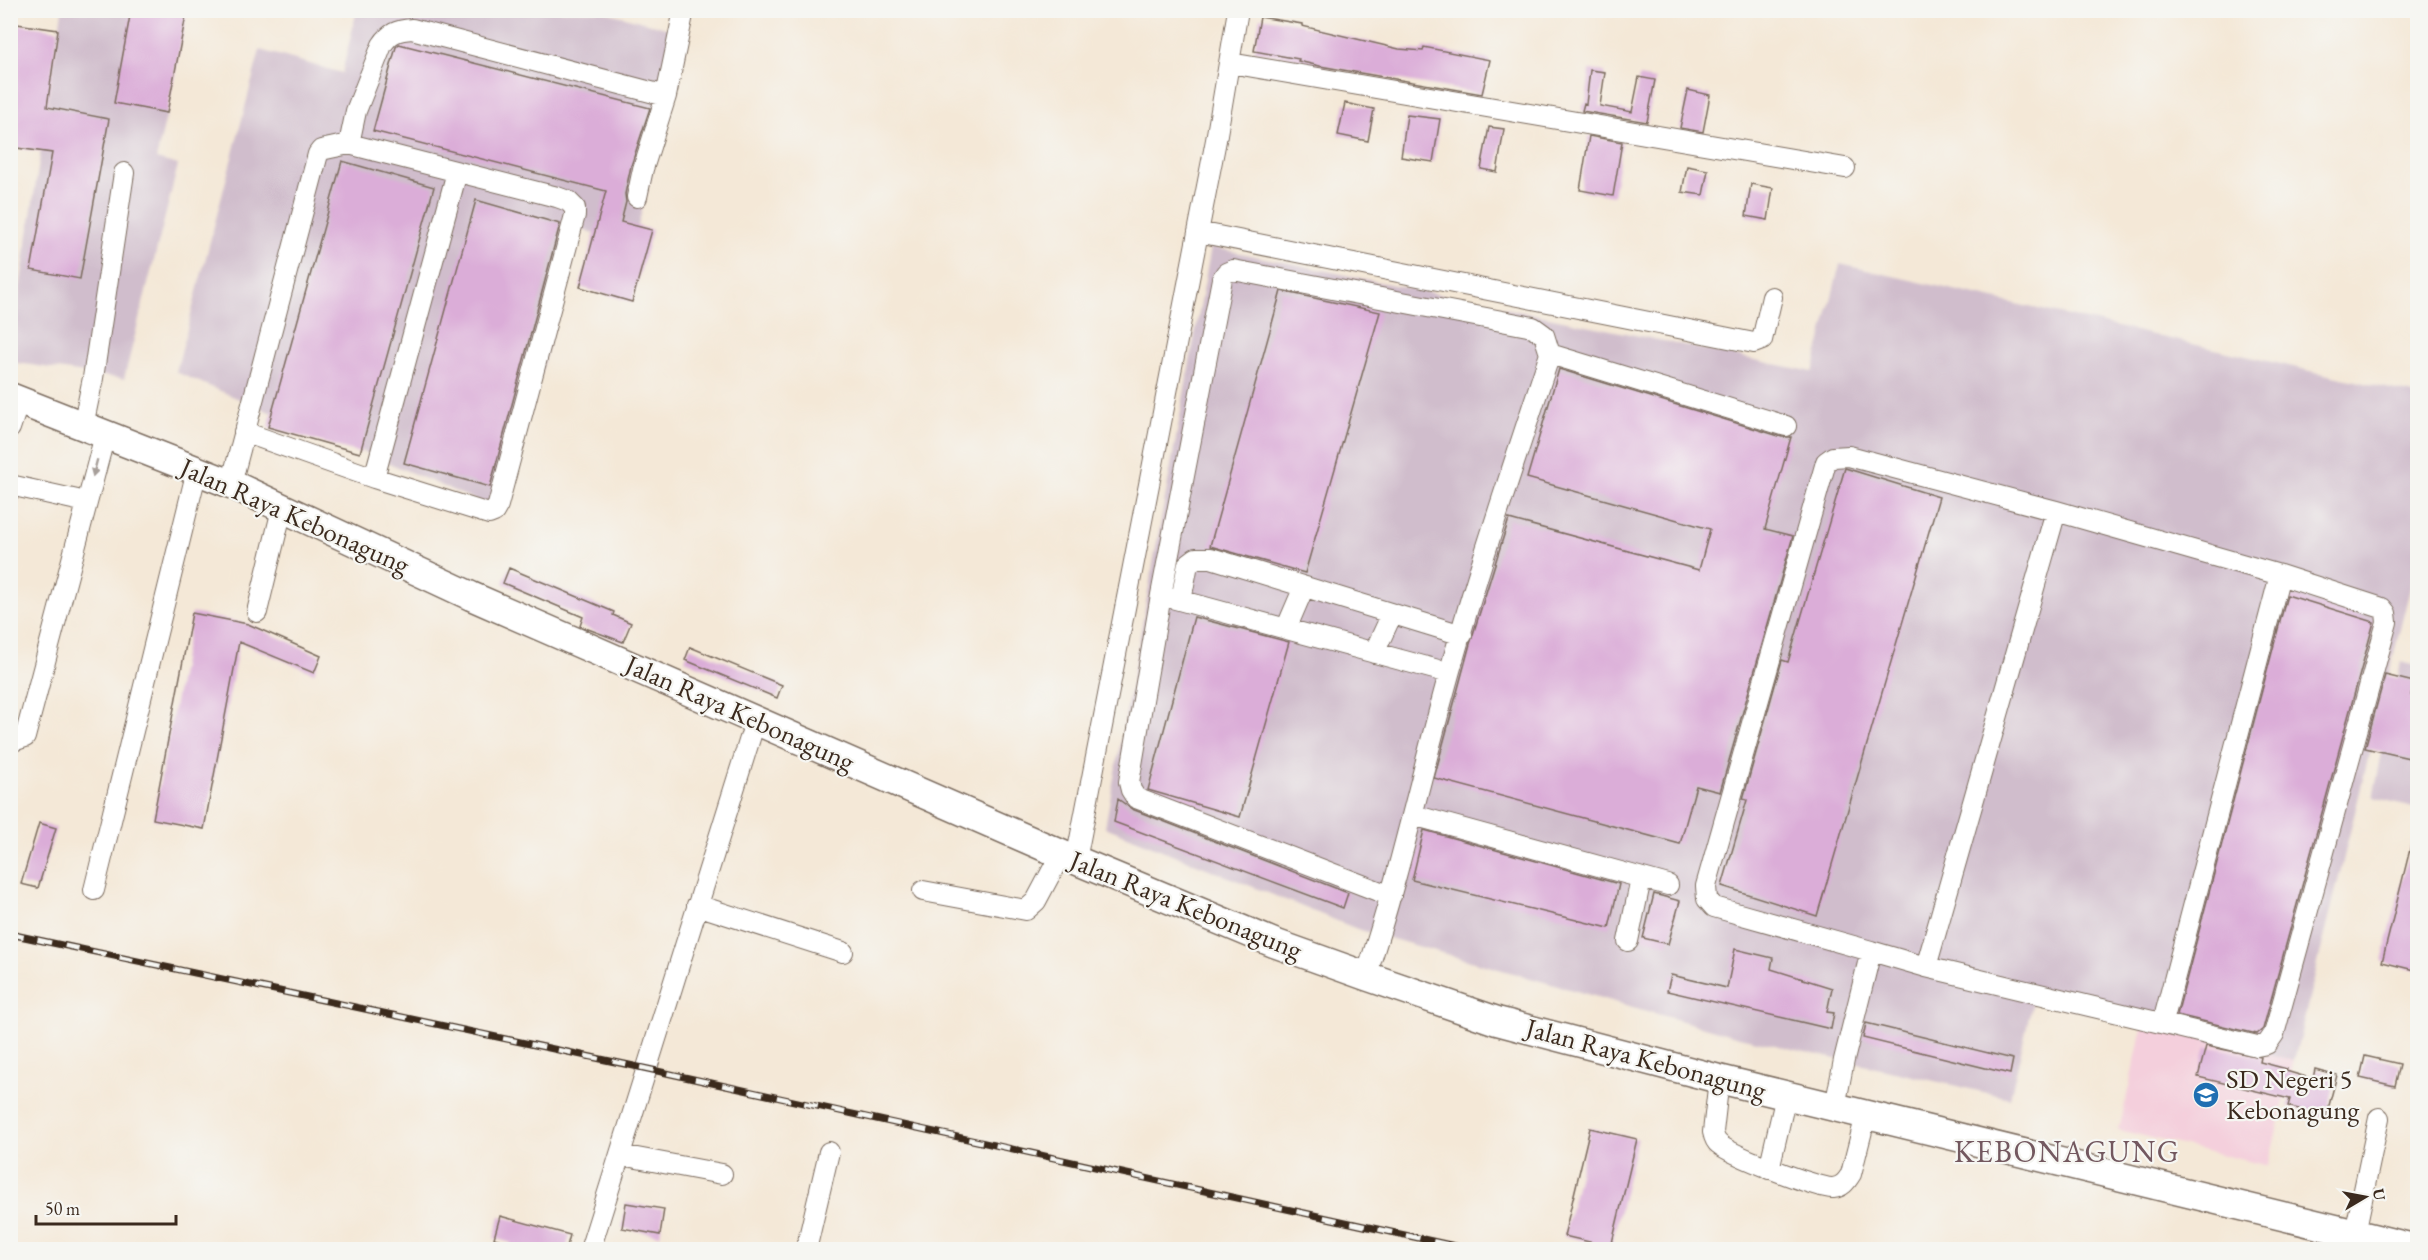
<svg xmlns="http://www.w3.org/2000/svg" width="2428" height="1260" font-family="'EB Garamond',serif">
<style>
.built{fill:#f4cfdc}
.industrial{fill:#d0bdcc}
.building{fill:#dbadd8}
.lines{fill:none;stroke-linecap:round;stroke-linejoin:round}
.minor-casing{stroke:#7c6c5f;stroke-width:22}
.highway-casing{stroke:#7c6c5f;stroke-width:31}
.minor{stroke:#fff;stroke-width:20}
.highway{stroke:#fff;stroke-width:28}
.rail-casing{stroke:#3b2a1e;stroke-width:7}
.rail{stroke:#f6f6f2;stroke-width:4.5;stroke-dasharray:14;stroke-linecap:butt}
.oneway{fill:#a79f9a}
.labels{text-anchor:middle;stroke-width:4.5;stroke-linejoin:round;paint-order:stroke}
.street-label{font-size:27px;fill:#3b2a1e;stroke:#f6f6f2}
.poi-label{font-size:27px;fill:#3b2a1e;stroke:#f6f6f2;text-anchor:start}
.quarter-label{font-size:30px;letter-spacing:1.5px;fill:#73585f;stroke:#f6f6f2}
</style>
<rect width="100%" height="100%" fill="#f6f6f2"/>
<filter id="ink" filterUnits="userSpaceOnUse"><feTurbulence type="fractalNoise" baseFrequency=".0167" numOctaves="2"/><feDisplacementMap in="SourceGraphic" scale="12" xChannelSelector="R" yChannelSelector="G"/><feConvolveMatrix kernelMatrix="1 2 1 2 8 2 1 2 1" color-interpolation-filters="sRGB"/></filter>
<filter id="wash" filterUnits="userSpaceOnUse"><feTurbulence type="fractalNoise" baseFrequency=".008" numOctaves="4" result="noise"/><feDisplacementMap in="SourceGraphic" scale="24" xChannelSelector="R" yChannelSelector="G"/><feGaussianBlur stdDeviation="1.35" result="paint"/><feColorMatrix in="noise" values="0 0 0 0 0 0 0 0 0 0 0 0 0 0 0 0 0 1.4 0 .05"/><feComposite in="paint" operator="in"/></filter>
<g filter="url(#wash)">
<rect width="100%" height="100%" fill="#f4e8d7"/>
<path class="built" d="M2143,1025L2294,1060L2268,1166L2119,1130Z"/>
<path class="industrial" d="M357,10L602,11L688,34L634,241L581,230L503,512L176,372L260,50L342,73Z
M62,11H187L167,113L156,159L178,165L124,379L11,362V347Z
M1211,247L1813,372L1840,264L2417,395V560L2294,1060L2033,1000L2010,1098L1739,1037L1357,929L1105,827Z
M2401,662L2417,666V808L2373,797Z"/>
<g id="blocks">
<path class="building" d="M131,10H187L167,113L114,103Z
M1260,17L1302,24V26L1399,49L1423,51L1424,47L1490,60L1482,94L1320,66L1298,61L1299,59L1254,51Z
M10,23L58,30L47,107L109,119L80,279L31,270L52,153L10,147Z
M399,44L650,108L631,166L625,194L626,202L621,222L652,230L632,302L580,287L606,191L373,131L396,47Z
M1590,70L1605,72L1600,106L1632,112L1639,77L1655,80L1647,122L1582,111L1584,103L1586,104Z
M1688,90L1710,95L1703,132L1680,128Z
M1345,103L1374,109L1368,141L1338,135Z
M1407,115L1440,119L1433,162L1401,157Z
M1489,127L1504,129L1497,172L1481,169Z
M1589,136L1622,142L1613,196L1580,190Z
M342,161L434,187L360,453L268,427Z
M1687,166L1708,170L1703,195L1682,192Z
M1751,184L1773,188L1768,220L1746,216Z
M476,200L560,224L490,487L404,463Z
M1281,291L1380,312L1305,573L1210,546Z
M1559,369L1782,437H1791L1765,529L1793,536L1720,792L1696,786L1680,844L1434,778L1470,644L1509,519L1699,570L1710,529L1527,478Z
M1845,468L1939,497L1817,916L1722,886L1747,800L1743,799L1782,660L1788,662Z
M509,568L614,612L613,615L631,623L623,642L580,626L583,617L503,583Z
M2287,595L2374,622L2263,1029L2257,1034L2177,1015Z
M192,613L248,624L321,656L314,673L239,642L204,829L153,819Z
M1194,617L1289,642L1240,817L1148,790Z
M690,647L782,685L777,698L685,660Z
M2385,675L2414,682L2411,695L2418,696V760L2365,748Z
M1118,799L1132,809L1348,893L1343,908L1114,822Z
M39,823L56,828L38,888L21,884Z
M1424,830L1619,884L1609,928L1412,880Z
M2412,841L2418,842V971L2382,962Z
M1654,894L1680,901L1668,944L1643,938Z
M1735,949L1773,958L1771,969L1832,988L1827,1012L1834,1013L1831,1029L1667,991L1671,975L1727,988Z
M1866,1023L2013,1059L2010,1074L1863,1038Z
M2206,1046L2261,1057L2260,1062L2287,1069L2286,1071L2313,1079L2315,1069L2337,1075L2326,1117L2288,1106L2290,1099L2198,1077Z
M2365,1056L2400,1064L2395,1086L2360,1078Z
M1590,1128L1637,1139L1611,1247L1564,1236Z
M626,1203L664,1209L660,1235L622,1228Z
M500,1216L570,1235L566,1250H510L511,1243L494,1238Z"/>
</g>
</g>
<g filter="url(#ink)">
<use href="#blocks" fill-opacity="0" stroke="#7c6c5f" stroke-width="1.5"/>
<g class="lines">
<defs>
<path id="minor" d="M1230,63L1845,168
M637,197L643,169L666,96L684,10
M1198,232L1754,343L1762,340L1772,297
M1550,354L1786,426
M83,426L93,378L124,173
M10,428L19,401
M244,432L374,478L489,514L494,512L498,505L575,215V208L568,201L557,197L349,144
M374,478L457,172
M231,484L318,154L321,150L349,144L356,111L382,45C390,33 397,30 412,29L666,96
M10,485L86,502
M1168,597L1449,673
M1181,600L1188,564L1196,558H1211L1462,635
M257,612L282,509
M1286,629L1304,587
M1374,653L1392,614
M10,742L25,737L105,435
M1413,815L1668,885
M1076,860L1216,140L1238,10
M94,890L197,470
M923,891L1026,910L1036,901L1061,854
M697,905L843,952
M1628,941L1641,879
M1926,967L2056,511
M1366,976C1399,877 1421,775 1449,674C1479,566 1515,460 1550,354L1544,335L1533,327L1233,270L1226,273L1222,279L1161,595L1129,782L1131,790L1136,798L1391,896
M2163,1022L2280,575
M1719,1079L1713,1132C1714,1137 1715,1141 1719,1144C1731,1155 1819,1189 1833,1188C1842,1187 1846,1182 1851,1174L1866,1115
M1835,1107L1844,1060L1871,951L1714,907L1707,899L1706,886L1826,462L1833,457L1849,456L2056,511L2280,575L2382,608L2386,613L2387,622L2274,1034L2267,1044L2257,1046L1926,967L1871,951
M621,1155L722,1174
M1769,1169L1786,1096
M2355,1233L2379,1118
M590,1250L756,719
M806,1250L829,1152"/>
<path id="highway" d="M10,397L231,484L471,596L1061,854L1274,943L1366,976L1497,1021L1719,1079L2418,1249"/>
</defs>
<use href="#minor" class="minor-casing"/>
<use href="#highway" class="highway-casing"/>
<use href="#minor" class="minor"/>
<use href="#highway" class="highway"/>
<defs>
<path id="rail" d="M10,934L648,1069L1473,1250"/>
</defs>
<use href="#rail" class="rail-casing"/>
<use href="#rail" class="rail"/>
</g>
<defs><path id="oneway-solid" d="M-6-.8H1V-3.2L6.5 0L1 3.2V.8H-6Z" transform="scale(1.5)"/></defs>
<use class="oneway" href="#oneway-solid" transform="translate(95 468) rotate(105)"/>
</g>
<defs>
<symbol id="school-disc" viewBox="-11 -11 22 22"><circle r="9.5" fill="#1f6fb2" stroke="#f6f6f2"/><path d="M0-5L7-2L0 1L-7-2ZM-4 1L0 2.5L4 1V4Q0 6-4 4Z" fill="#fff"/></symbol>
</defs>
<g fill-rule="evenodd">
<use href="#school-disc" x="2191" y="1080" width="30" height="30"/>
</g>
<g class="labels">
<g class="street-label">
<text transform="translate(295 516) rotate(24)" y="9">Jalan Raya Kebonagung</text>
<text transform="translate(740 713) rotate(24)" y="9">Jalan Raya Kebonagung</text>
<text transform="translate(1186 905) rotate(22)" y="9">Jalan Raya Kebonagung</text>
<text transform="translate(1646 1059) rotate(15)" y="9">Jalan Raya Kebonagung</text>
</g>
<g class="poi-label">
<text x="2226" y="1088">SD Negeri 5<tspan x="2226" dy="31">Kebonagung</tspan></text>
</g>
<g class="quarter-label">
<text x="2067" y="1162">KEBONAGUNG</text>
</g>
</g>
<rect width="2428" height="1260" fill="none" stroke="#f6f6f2" stroke-width="36"/>
<g transform="translate(2365 1197) rotate(80)" stroke="#f6f6f2" stroke-width="4.5" paint-order="stroke">
<path d="M0-4.5L10 22L0 15L-10 22Z" fill="#3b2a1e"/>
<text y="-9" font-size="16" font-weight="bold" text-anchor="middle" fill="#3b2a1e">U</text>
</g>
<path d="M36 1215v9h140v-9" fill="none" stroke="#3b2a1e" stroke-width="3"/>
<text x="45" y="1215" font-size="18" fill="#3b2a1e" stroke="#f6f6f2" stroke-width="4.5" paint-order="stroke">50 m</text>
</svg>
